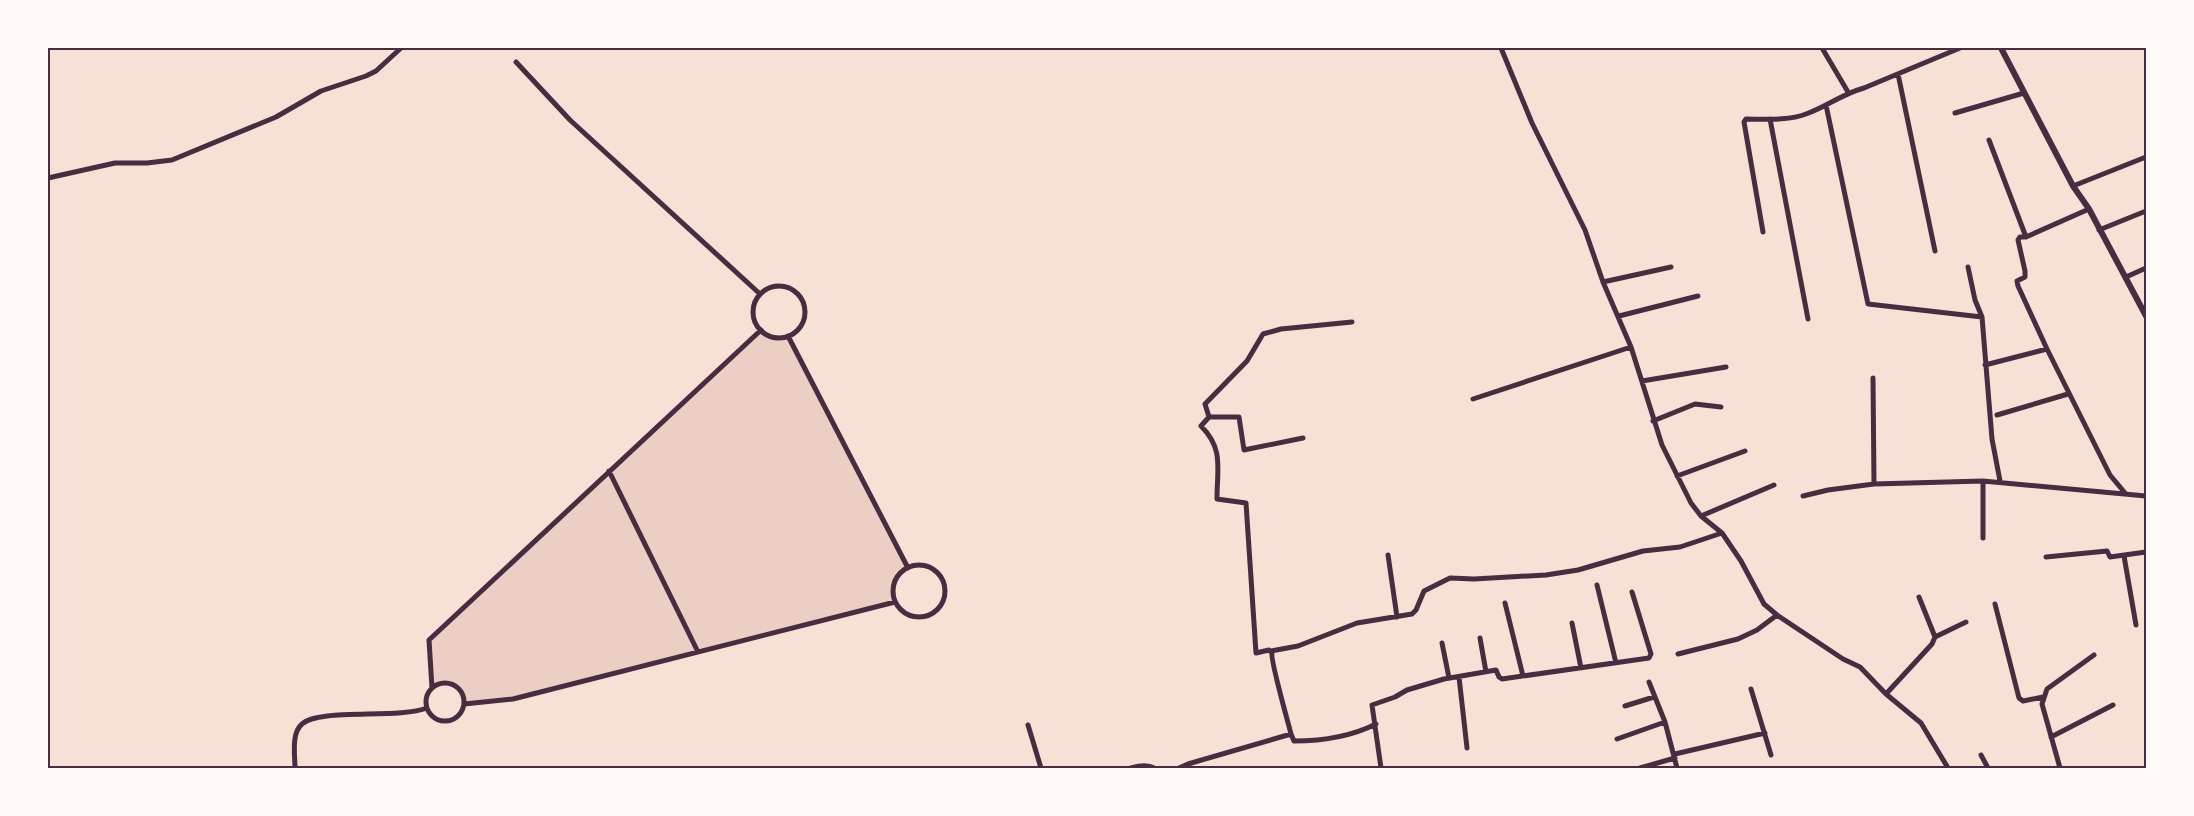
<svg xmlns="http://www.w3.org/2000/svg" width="2194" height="816" font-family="Jost,sans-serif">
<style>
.green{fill:#ebcfc5}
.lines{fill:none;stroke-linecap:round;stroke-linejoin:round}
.minor{stroke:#4a2c40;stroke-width:5}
.tertiary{stroke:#4a2c40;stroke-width:6}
.neatline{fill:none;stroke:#4a2c40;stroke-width:2}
</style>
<rect width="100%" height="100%" fill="#f7e1d7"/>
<path class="green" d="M761,330C771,337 777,338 788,336L908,568C895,577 891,587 895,602L513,699L464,704C463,685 448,678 432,688L429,640Z"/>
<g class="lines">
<path class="minor" d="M1501,48L1532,123L1585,230L1603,282L1631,347L1662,445L1691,503L1701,516L1722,533L1741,561L1764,604L1777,615L1843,659L1860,667L1886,694L1921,723L1948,768
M1822,48L1848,92
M516,62L570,120L760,294
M1898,74L1935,251
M1826,105L1868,304L1982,317
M1955,113L2024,93
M1770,119L1808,319
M1989,140L2026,237
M48,178L115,163H147L172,160L276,117L321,91L366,76L376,71L401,48
M2073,186L2146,157
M2089,209L2026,237H2020L2018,240L2025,271V277L2017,281L2018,286L2047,349L2110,475L2125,493
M2099,230L2146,211
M1763,232L1744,122L1746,119C1765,119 1788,121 1806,114C1826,107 1842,94 1864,88L1960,48
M1968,267L1975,300L1982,317L1992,439L2000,481
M2126,277L2146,268
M1603,282L1671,267
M753 312a26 26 0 1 1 52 0a26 26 0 1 1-52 0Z
M1619,316L1698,296
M788,336L908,568
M1985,365L2047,349
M1873,378L1874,484
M1642,381L1726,367
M1473,399L1631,347
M1997,415L2068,394
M1209,417H1239L1244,450L1303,438
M1653,421L1695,404L1721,407
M609,471L698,652
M1677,476L1745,451
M1803,496L1828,490L1874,484L1983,481L2146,496
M1701,516L1774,485
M1983,538V481
M1388,555L1397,617
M2124,556L2136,625
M2046,557L2107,551L2110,557L2146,552
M893 591a26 26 0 1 1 52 0a26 26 0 1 1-52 0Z
M1597,585L1616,663
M1919,597L1935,637
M1505,603L1523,676
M1995,604L2019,698L2023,701L2043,697
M1572,623L1581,668
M1480,638L1486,672
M1442,643L1449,678
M1271,651L1298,646L1357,623L1412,614L1416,610L1424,591L1450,578L1474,579L1546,575L1578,570L1643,551L1680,547L1722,533
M1678,654L1738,639L1757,630L1777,615
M1459,677L1467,748
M1649,682L1665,722L1677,768
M426 702a19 19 0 1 1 38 0a19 19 0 1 1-38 0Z
M432,688L429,640L761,330
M1751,689L1771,755
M1886,694L1932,644L1935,637L1966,622
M464,704L513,699L895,602
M1625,706L1654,697
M1028,725L1041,768
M1291,734C1288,722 1270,659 1272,653L1269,650L1256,653L1246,503L1217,499C1217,468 1224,449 1201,426L1209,417L1205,404L1247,361L1263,334L1281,329L1352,322
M2051,737L2113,705
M1617,739L1665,722
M1675,754L1765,733
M1981,755L1988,768
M295,768C295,756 291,733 302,724C318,708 398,719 427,708
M1131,768C1138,766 1147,764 1154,768
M1179,768L1188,764L1291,734L1294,741C1322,741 1350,737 1376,724
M1381,768L1372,705L1395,697L1407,690L1444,679L1496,670L1499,677L1502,679L1649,658L1651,654L1632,592
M1640,768L1675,758
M2060,768L2042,704L2047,689L2094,655"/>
<path class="tertiary" d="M2001,48L2073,186L2089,209L2146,316"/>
</g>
<rect width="2194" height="816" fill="none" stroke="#fffaf5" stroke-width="98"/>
<rect x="49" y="49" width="2096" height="718" class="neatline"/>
</svg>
